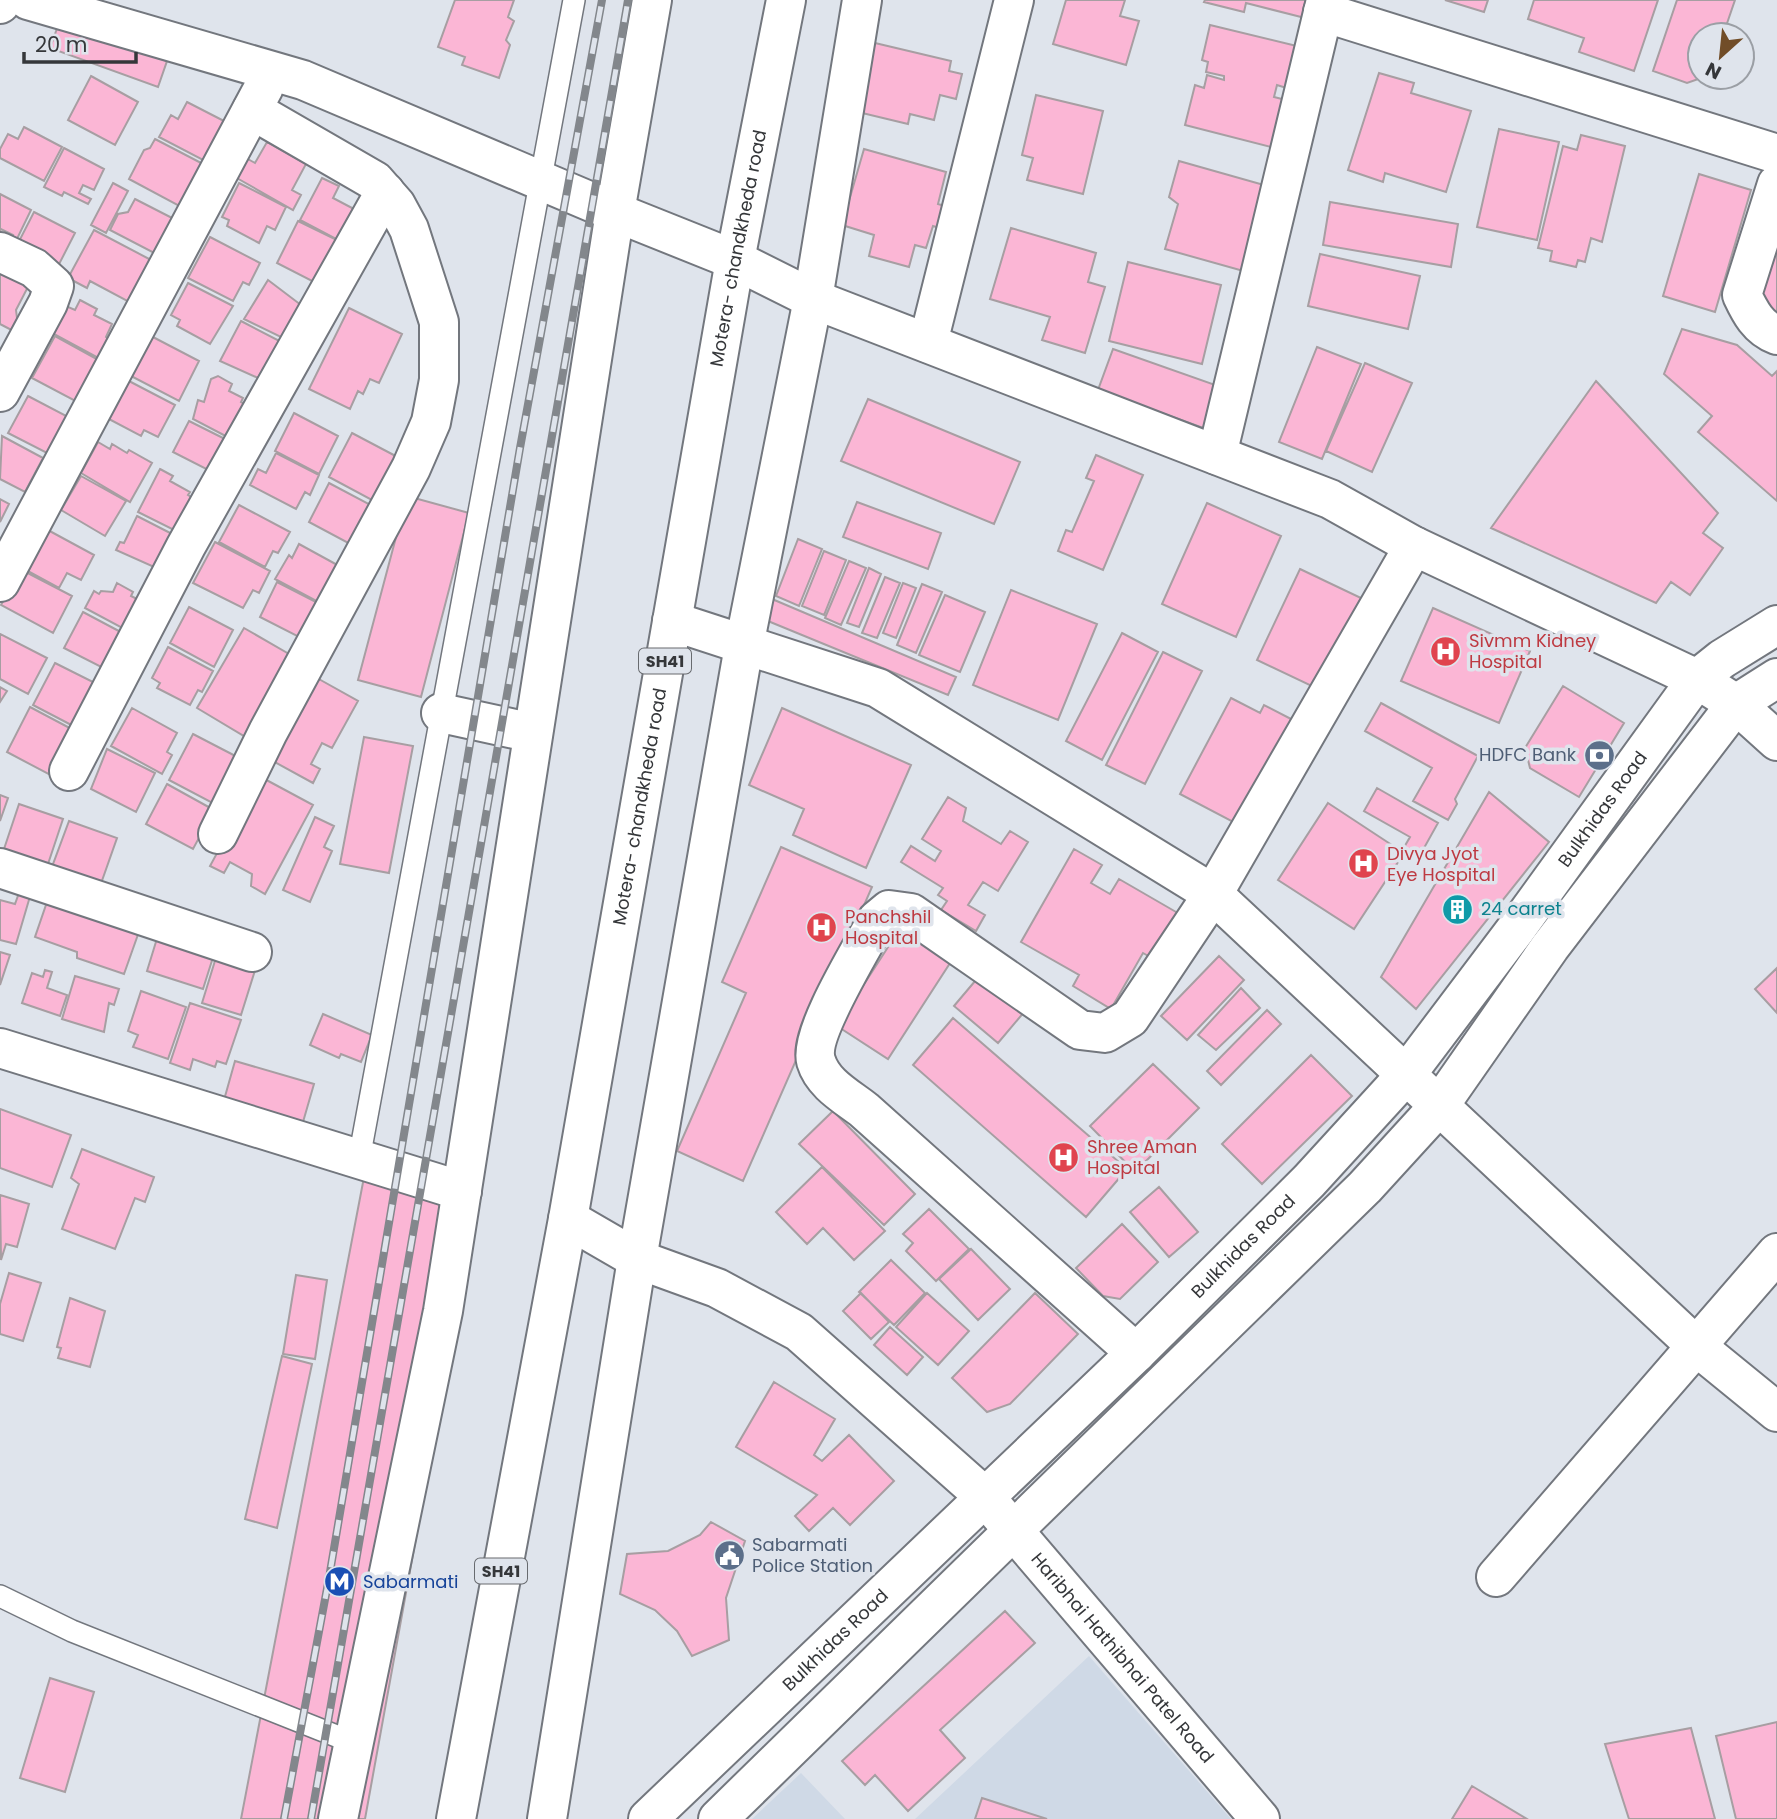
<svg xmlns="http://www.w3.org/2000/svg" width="1777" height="1819" font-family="Poppins,sans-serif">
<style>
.built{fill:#cfd9e6}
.building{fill:#fbb6d5;stroke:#a79ea2;stroke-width:2}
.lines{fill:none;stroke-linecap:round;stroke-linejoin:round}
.lane-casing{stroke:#73777e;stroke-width:24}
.street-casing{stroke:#73777e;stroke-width:42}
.secondary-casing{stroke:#73777e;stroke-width:42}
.primary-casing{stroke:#73777e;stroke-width:42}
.lane{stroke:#fff;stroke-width:21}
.street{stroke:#fff;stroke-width:38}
.secondary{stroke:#fff;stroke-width:38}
.primary{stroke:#fff;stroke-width:38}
.rail-casing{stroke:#83878c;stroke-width:8}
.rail{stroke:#dfe4ec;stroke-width:5;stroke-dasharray:16;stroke-linecap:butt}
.labels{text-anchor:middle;stroke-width:7;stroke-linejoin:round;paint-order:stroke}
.shield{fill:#dfe4ec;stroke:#686b6f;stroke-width:2}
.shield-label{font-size:16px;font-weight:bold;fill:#35373a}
.street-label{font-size:18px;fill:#35373a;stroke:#dfe4ec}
.health-label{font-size:18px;fill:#be3a42;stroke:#dfe4ec;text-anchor:start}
.service-label{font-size:18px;fill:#4e5e75;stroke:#dfe4ec;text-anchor:end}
.culture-label{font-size:18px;fill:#0d838f;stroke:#dfe4ec;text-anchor:start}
.transit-label{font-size:18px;fill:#164399;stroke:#dfe4ec;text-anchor:start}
</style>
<rect width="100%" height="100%" fill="#dfe4ec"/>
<path class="built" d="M1089,1656L1231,1819H915Z
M801,1773L845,1819H752Z"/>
<path class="building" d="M455,0H514L508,17L514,21L506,40L510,45L499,78L462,65L465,57L438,47Z
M1066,0H1125L1120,16L1139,21L1126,65L1053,44Z
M1205,0H1309L1305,18L1246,3L1244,12L1204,2Z
M1445,0H1488L1484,12Z
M1534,0H1658L1634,71L1579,52L1584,38L1528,19Z
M1677,0H1735L1723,35H1700V77H1704L1687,83L1653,71Z
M59,23L167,61L158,87L50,48Z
M1210,25L1309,49L1293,90L1277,85L1274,97L1290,101L1283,150L1185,125L1195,85L1204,88L1207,75L1224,80V76L1206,72L1208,62L1202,60Z
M875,43L951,61L949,71L962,74L956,99L940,95L934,120L910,114L908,124L858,112Z
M1379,73L1414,83L1411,93L1471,111L1446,192L1385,173L1383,182L1348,170Z
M91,76L138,102L115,145L68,120Z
M1036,95L1103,111L1083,194L1027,180L1033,158L1022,155Z
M187,102L224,121L203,160L159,137L171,115L178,119Z
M24,127L62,147L44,181L0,158V149L8,134L18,139Z
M1499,129L1559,142L1537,240L1477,227Z
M1581,135L1625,146L1602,242L1591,238L1585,262L1578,260L1576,267L1550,261L1552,251L1538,248L1563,146L1577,150Z
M155,139L205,165L183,208L129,179L144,150L150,148Z
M267,142L306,164L292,190L301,195L293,210L235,177L246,158L255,163Z
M64,148L104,169L94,190L83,185L79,193L91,199L88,204L64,192L62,196L44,187Z
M864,149L946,172L938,204L952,208L946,230L933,226L926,248L915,245L909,267L869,256L874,235L842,225Z
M1179,161L1271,187L1247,272L1165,249L1178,204L1169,197Z
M1699,174L1751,190L1715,312L1663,296Z
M322,178L339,186L333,198L354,209L338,240L300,220Z
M113,183L128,191L106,233L91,225Z
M239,183L286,207L275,230L267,226L259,243L227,226L229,220L222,217Z
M0,194L31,210L15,243L10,241L13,235L1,229L0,231Z
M135,199L178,221L160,256L110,230L118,214L128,212Z
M1330,202L1458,224L1451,267L1323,245Z
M1777,206V317L1746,296Z
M34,212L75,233L55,272L14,251Z
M298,221L341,242L314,282L277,263Z
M1011,228L1096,253L1088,282L1105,287L1085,353L1042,340L1050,317L990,299Z
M94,230L153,261L131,303L90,281L87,288L68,278Z
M210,237L260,263L249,285L243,282L233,301L188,278Z
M1320,254L1420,276L1408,329L1308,306Z
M1128,262L1221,285L1202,364L1109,341Z
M0,269L29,285L16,310L19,334L0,324Z
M268,280L301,305L287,340L244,319Z
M188,283L233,306L210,344L177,326L180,320L171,315Z
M80,300L97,309L94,315L112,324L106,337L112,341L102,360L52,333L66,306L75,310Z
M349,308L402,334L379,383L370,379L363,394L358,391L350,409L309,389Z
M241,321L291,347L273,381L260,374L258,378L220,361Z
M1682,329L1737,345L1772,376L1777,371V501L1698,432L1712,416L1664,374Z
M55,336L104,363L81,404L32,378Z
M151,336L199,361L179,401L131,376Z
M1317,347L1361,364L1322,459L1279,442Z
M1113,349L1221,387L1206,429L1098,390Z
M1365,363L1412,383L1372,472L1326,451Z
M218,376L232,384L229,391L243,398L241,402L248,406L237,442L193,419L198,400L204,402L211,379Z
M127,380L175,405L158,437L144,430L141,436L107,418Z
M1596,381L1718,513L1703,533L1723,548L1690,595L1671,582L1656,603L1491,528Z
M28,396L74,420L49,454L8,433Z
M868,399L1020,462L994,524L841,461Z
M294,413L338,436L319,474L275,451Z
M189,421L237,445L220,476L173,452Z
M352,433L407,462L383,506L329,477Z
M2,436L43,458L25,492L0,479Z
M98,442L110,449L112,444L127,453L129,450L152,463L130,502L81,473Z
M276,453L319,475L310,495L305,492L296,509L250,485L258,469L266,473Z
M1096,455L1143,475L1103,570L1058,551L1066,530L1072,532L1094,481L1086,478Z
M160,469L173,476L170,481L190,492L188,495L196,500L180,533L138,512Z
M81,476L126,501L105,536L61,510Z
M329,483L380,510L352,545L309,522Z
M407,496L469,513L421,697L358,680Z
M0,499L9,504L0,522Z
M857,502L941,533L928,569L843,537Z
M1207,503L1281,536L1236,637L1162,604Z
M239,505L290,532L278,553L273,551L265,567L219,542Z
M137,516L180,538L163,571L116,550L120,542L124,543Z
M46,529L94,555L81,580L67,573L59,588L24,569Z
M798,539L822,549L799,606L776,596Z
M215,542L270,571L259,593L253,590L243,608L193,583Z
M299,544L341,567L322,604L275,579L289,555L292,558Z
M824,551L846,560L824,615L802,606Z
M849,561L866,568L841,625L825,618Z
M869,568L881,574L859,627L847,623Z
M20,569L72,596L53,633L1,605Z
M1300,569L1361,598L1318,689L1257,660Z
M885,577L900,583L877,638L862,633Z
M277,582L318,603L301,638L260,617Z
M117,583L133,592L131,596L141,601L126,630L85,608L94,591L99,594L101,591L113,592Z
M903,583L916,588L896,638L883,633Z
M922,584L942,592L916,653L897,645Z
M1011,590L1097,624L1058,720L973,685Z
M945,595L985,612L960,672L919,655Z
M772,599L956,677L948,695L763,619Z
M189,607L233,630L214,667L170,643Z
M1433,608L1530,651L1499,723L1401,681Z
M83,612L132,638L113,673L64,648Z
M244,628L296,658L249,739L197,708Z
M1122,633L1158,652L1102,760L1066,741Z
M0,634L47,658L28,694L0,679Z
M168,647L213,671L202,692L198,690L190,705L157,688L160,683L152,678Z
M1163,652L1202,671L1145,784L1106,765Z
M55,663L97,684L79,729L33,705Z
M317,678L358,701L332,748L322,743L311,764L320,769L313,783L271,760Z
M1563,686L1624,723L1579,797L1530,768L1525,748Z
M0,687L7,691L0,702Z
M1231,698L1260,713L1264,705L1293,720L1237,824L1180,794Z
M1381,703L1478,756L1455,799L1457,804L1448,820L1413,801L1432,768L1365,731Z
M30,707L81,734L58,779L7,752Z
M132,708L177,733L167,752L172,755L162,774L111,746Z
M782,708L911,765L866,868L793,835L804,809L749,785Z
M193,734L247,762L222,808L169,780Z
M364,737L413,746L389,873L340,864Z
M107,749L155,773L136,812L91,789Z
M259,776L313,805L265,894L251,886L252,874L230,862L224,873L210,866Z
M167,784L214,810L193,849L146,824Z
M1377,788L1438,823L1419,857L1403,849L1410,837L1364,811Z
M1489,792L1549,842L1416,1009L1381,977Z
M0,795L8,798L0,821Z
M948,797L966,808L963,821L1001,844L1010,831L1028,842L998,891L983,882L968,905L985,915L976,931L941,910L947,901L938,895L943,888L901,862L911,846L935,861L941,851L922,839Z
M1328,803L1404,853L1354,929L1278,880Z
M19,804L63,819L47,867L3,852Z
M315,817L334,826L324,847L332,851L310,902L283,890Z
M69,821L117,838L98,892L49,875Z
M781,847L872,887L743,1181L677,1151L746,993L722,982Z
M1074,849L1102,865L1091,883L1110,894L1119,879L1183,916L1157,961L1143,953L1111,1009L1073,986L1079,975L1021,942Z
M20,890L31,893L16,944L0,940V900L15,904Z
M47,902L141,926L124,974L77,958V952L35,937Z
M901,927L952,960L888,1059L837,1026Z
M159,932L215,951L203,989L147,971Z
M218,951L257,964L241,1015L202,1003Z
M0,952L10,955L0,985Z
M1219,956L1244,980L1187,1040L1161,1016Z
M1777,968V1013L1755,989Z
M45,970L52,972L47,988L67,995L60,1016L22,1003L32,973L43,977Z
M981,974L1025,1011L998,1043L954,1006Z
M75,976L119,989L114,1005L109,1003L104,1032L62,1019Z
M1241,988L1260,1008L1216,1050L1198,1035Z
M141,991L186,1007L168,1059L133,1047L138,1035L128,1031Z
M190,1003L241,1020L226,1064L217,1061L215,1067L193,1059L190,1070L170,1063Z
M1267,1010L1281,1024L1221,1085L1207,1071Z
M323,1014L372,1035L361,1062L341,1054L339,1058L310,1045Z
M953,1018L1127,1169L1086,1217L913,1065Z
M1311,1055L1352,1096L1262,1184L1222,1144Z
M235,1061L314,1084L303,1122L224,1100Z
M1153,1064L1199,1108L1135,1172L1090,1126Z
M0,1109L71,1135L52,1187L0,1168Z
M833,1111L915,1194L884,1225L799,1144Z
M82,1149L154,1177L145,1202L135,1198L115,1249L62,1229L79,1184L71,1178Z
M822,1167L885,1231L854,1260L823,1228L807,1244L776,1212Z
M365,1172L479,1190L365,1819H241Z
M1159,1187L1198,1232L1169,1257L1130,1212Z
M0,1195L29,1204L17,1247L6,1244L1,1260Z
M929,1209L969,1249L936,1281L906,1251L913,1243L903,1234Z
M1122,1224L1158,1262L1120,1299L1103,1296L1076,1268Z
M971,1249L1010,1289L978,1320L939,1279Z
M891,1260L925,1293L894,1325L859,1292Z
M9,1273L41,1283L23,1341L0,1334V1304Z
M296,1275L327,1280L315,1359L283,1354Z
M861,1293L889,1322L871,1339L843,1311Z
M927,1293L969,1331L938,1365L896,1327Z
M1035,1293L1078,1334L1010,1404L987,1412L952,1378Z
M70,1298L105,1311L90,1367L58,1358L61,1348L57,1347Z
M890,1327L923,1357L907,1375L874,1345Z
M282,1356L312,1364L277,1528L245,1519Z
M774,1382L835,1419L814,1455L822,1461L849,1435L894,1481L850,1525L833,1508L809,1531L795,1516L817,1495L736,1447Z
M711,1522L745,1541L726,1598L729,1640L692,1656L677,1631L655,1610L620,1594L627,1554L668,1551L700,1535Z
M1005,1611L1035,1643L940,1730L965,1758L908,1811L875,1775L865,1785L842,1761Z
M50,1678L94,1692L65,1792L20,1778Z
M1777,1722V1819H1736L1716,1736Z
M1691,1728L1715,1819H1629L1605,1744Z
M1472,1786L1527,1819H1452Z
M982,1798L1047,1819H975Z"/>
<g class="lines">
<defs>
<path id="lane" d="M359,1159L574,0
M0,1596L72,1631L354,1743"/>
<g id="street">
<path d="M28,0L303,80L615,212L735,260L813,299L1330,499L1414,546L1697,679L1736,704L1777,741"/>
<path d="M0,4L2,0"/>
<path d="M1323,12L1777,154"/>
<path d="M1777,184L1742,295C1750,312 1758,328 1777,335"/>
<path d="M0,252L34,268L54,286L48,303L0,392"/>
<path d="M928,343L1014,0"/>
<path d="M1217,455L1326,0"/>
<path d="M0,582L264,87"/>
<path d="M672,621L878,688L1213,894L1696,1346L1777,1412"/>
<path d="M69,771L186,546L385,192"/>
<path d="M218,834L268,732L411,468L431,422L439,380V322L409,229L396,205L375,181L252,110"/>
<path d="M0,868L252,952"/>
<path d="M0,1048L462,1191"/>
<path id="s1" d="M568,1219L637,1259L717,1288L799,1332L984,1496L1260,1819"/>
<path d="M1136,1353L864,1110C846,1096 823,1084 816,1061C808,1034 863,947 877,920L889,910L911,913L1080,1030L1105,1033L1130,1018L1213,894L1414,546"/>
<path d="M1496,1577L1777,1253"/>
</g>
<g id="secondary">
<path d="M547,1819L637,1259L744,646L813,299L862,0"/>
<path id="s2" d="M648,1819L1136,1353L1309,1181L1405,1076L1516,929L1697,679L1722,659L1777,625"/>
<path d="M718,1819L1365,1187L1439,1106L1550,947L1736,704L1777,678"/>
</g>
<g id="primary">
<path d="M441,713L533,733"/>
<path d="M338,1819L443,1311L615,212L652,0"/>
<path id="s3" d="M456,1819L568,1219L735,260L786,0"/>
</g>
</defs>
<use href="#lane" class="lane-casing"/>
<use href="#street" class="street-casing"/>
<use href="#secondary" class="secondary-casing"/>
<use href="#primary" class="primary-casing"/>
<use href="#lane" class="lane"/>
<use href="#street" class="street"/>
<use href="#secondary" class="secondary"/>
<use href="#primary" class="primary"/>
<defs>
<path id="rail" d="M284,1819L329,1578L520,448L602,0
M311,1819L628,0"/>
</defs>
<use href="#rail" class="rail-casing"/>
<use href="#rail" class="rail"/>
</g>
<defs>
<symbol id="hospital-disc" viewBox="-11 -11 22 22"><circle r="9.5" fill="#e0444e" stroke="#dfe4ec"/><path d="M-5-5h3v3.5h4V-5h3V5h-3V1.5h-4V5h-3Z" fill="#fff"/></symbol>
<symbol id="bank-disc" viewBox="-11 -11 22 22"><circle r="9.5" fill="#5c6f8a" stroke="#dfe4ec"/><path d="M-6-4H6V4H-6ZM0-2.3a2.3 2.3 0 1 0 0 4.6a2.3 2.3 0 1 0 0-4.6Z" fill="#fff"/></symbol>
<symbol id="building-disc" viewBox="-11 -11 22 22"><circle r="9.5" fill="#0f9aa8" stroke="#dfe4ec"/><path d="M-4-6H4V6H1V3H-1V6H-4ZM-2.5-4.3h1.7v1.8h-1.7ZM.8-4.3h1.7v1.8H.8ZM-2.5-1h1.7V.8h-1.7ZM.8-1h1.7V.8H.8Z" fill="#fff"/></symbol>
<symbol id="civic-disc" viewBox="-11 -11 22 22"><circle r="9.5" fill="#5c6f8a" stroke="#dfe4ec"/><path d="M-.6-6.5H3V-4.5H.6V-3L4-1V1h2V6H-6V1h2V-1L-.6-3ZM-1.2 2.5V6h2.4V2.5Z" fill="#fff"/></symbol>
<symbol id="metro-disc" viewBox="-11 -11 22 22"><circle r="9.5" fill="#1a4fb4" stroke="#dfe4ec"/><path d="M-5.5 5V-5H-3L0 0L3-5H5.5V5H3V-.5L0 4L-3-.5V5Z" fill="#fff"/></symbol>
</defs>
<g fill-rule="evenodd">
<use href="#hospital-disc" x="1428" y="634" width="35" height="35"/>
<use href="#bank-disc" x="1582" y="738" width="35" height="35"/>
<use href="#hospital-disc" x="1346" y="846" width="35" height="35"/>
<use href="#building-disc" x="1440" y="892" width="35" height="35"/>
<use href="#hospital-disc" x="804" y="910" width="35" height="35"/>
<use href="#hospital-disc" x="1046" y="1140" width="35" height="35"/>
<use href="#civic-disc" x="712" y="1538" width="35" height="35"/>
<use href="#metro-disc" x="322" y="1564" width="35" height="35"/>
</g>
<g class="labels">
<g class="shield">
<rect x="639" y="648.5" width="52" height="25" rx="5"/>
<rect x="475" y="1558.5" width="52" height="25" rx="5"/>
</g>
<g class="shield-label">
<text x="665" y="667">SH41</text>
<text x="501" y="1577">SH41</text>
</g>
<g class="street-label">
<text dy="6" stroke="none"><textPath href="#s3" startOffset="1596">Motera- chandkheda road</textPath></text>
<text dy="6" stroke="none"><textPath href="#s3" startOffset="1029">Motera- chandkheda road</textPath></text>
<text dy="6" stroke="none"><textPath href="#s2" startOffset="1393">Bulkhidas Road</textPath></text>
<text dy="6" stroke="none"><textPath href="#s2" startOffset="826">Bulkhidas Road</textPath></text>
<text dy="6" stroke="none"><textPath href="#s2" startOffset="259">Bulkhidas Road</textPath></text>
<text dy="6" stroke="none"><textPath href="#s1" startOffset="718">Haribhai Hathibhai Patel Road</textPath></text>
</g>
<g class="health-label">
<text x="1469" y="647">Sivmm Kidney<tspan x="1469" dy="21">Hospital</tspan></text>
<text x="1387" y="860">Divya Jyot<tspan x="1387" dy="21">Eye Hospital</tspan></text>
<text x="845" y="923">Panchshil<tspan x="845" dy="21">Hospital</tspan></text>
<text x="1087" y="1153">Shree Aman<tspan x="1087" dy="21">Hospital</tspan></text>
</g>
<g class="service-label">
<text x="1576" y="761">HDFC Bank</text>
<text x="752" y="1551" text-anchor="start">Sabarmati<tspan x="752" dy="21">Police Station</tspan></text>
</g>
<g class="culture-label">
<text x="1481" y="915">24 carret</text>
</g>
<g class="transit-label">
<text x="363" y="1588">Sabarmati</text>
</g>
</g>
<g transform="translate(1721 56) rotate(207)"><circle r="33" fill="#dfe4ec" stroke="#9b9fa5" stroke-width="2"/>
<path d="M0-5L12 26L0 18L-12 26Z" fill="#714d28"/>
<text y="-10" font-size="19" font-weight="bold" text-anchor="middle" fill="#35373a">N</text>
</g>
<path d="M24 52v10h112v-10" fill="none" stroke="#35373a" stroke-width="3.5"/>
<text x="35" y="52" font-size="21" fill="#35373a" stroke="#dfe4ec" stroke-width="5" paint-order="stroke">20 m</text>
</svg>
